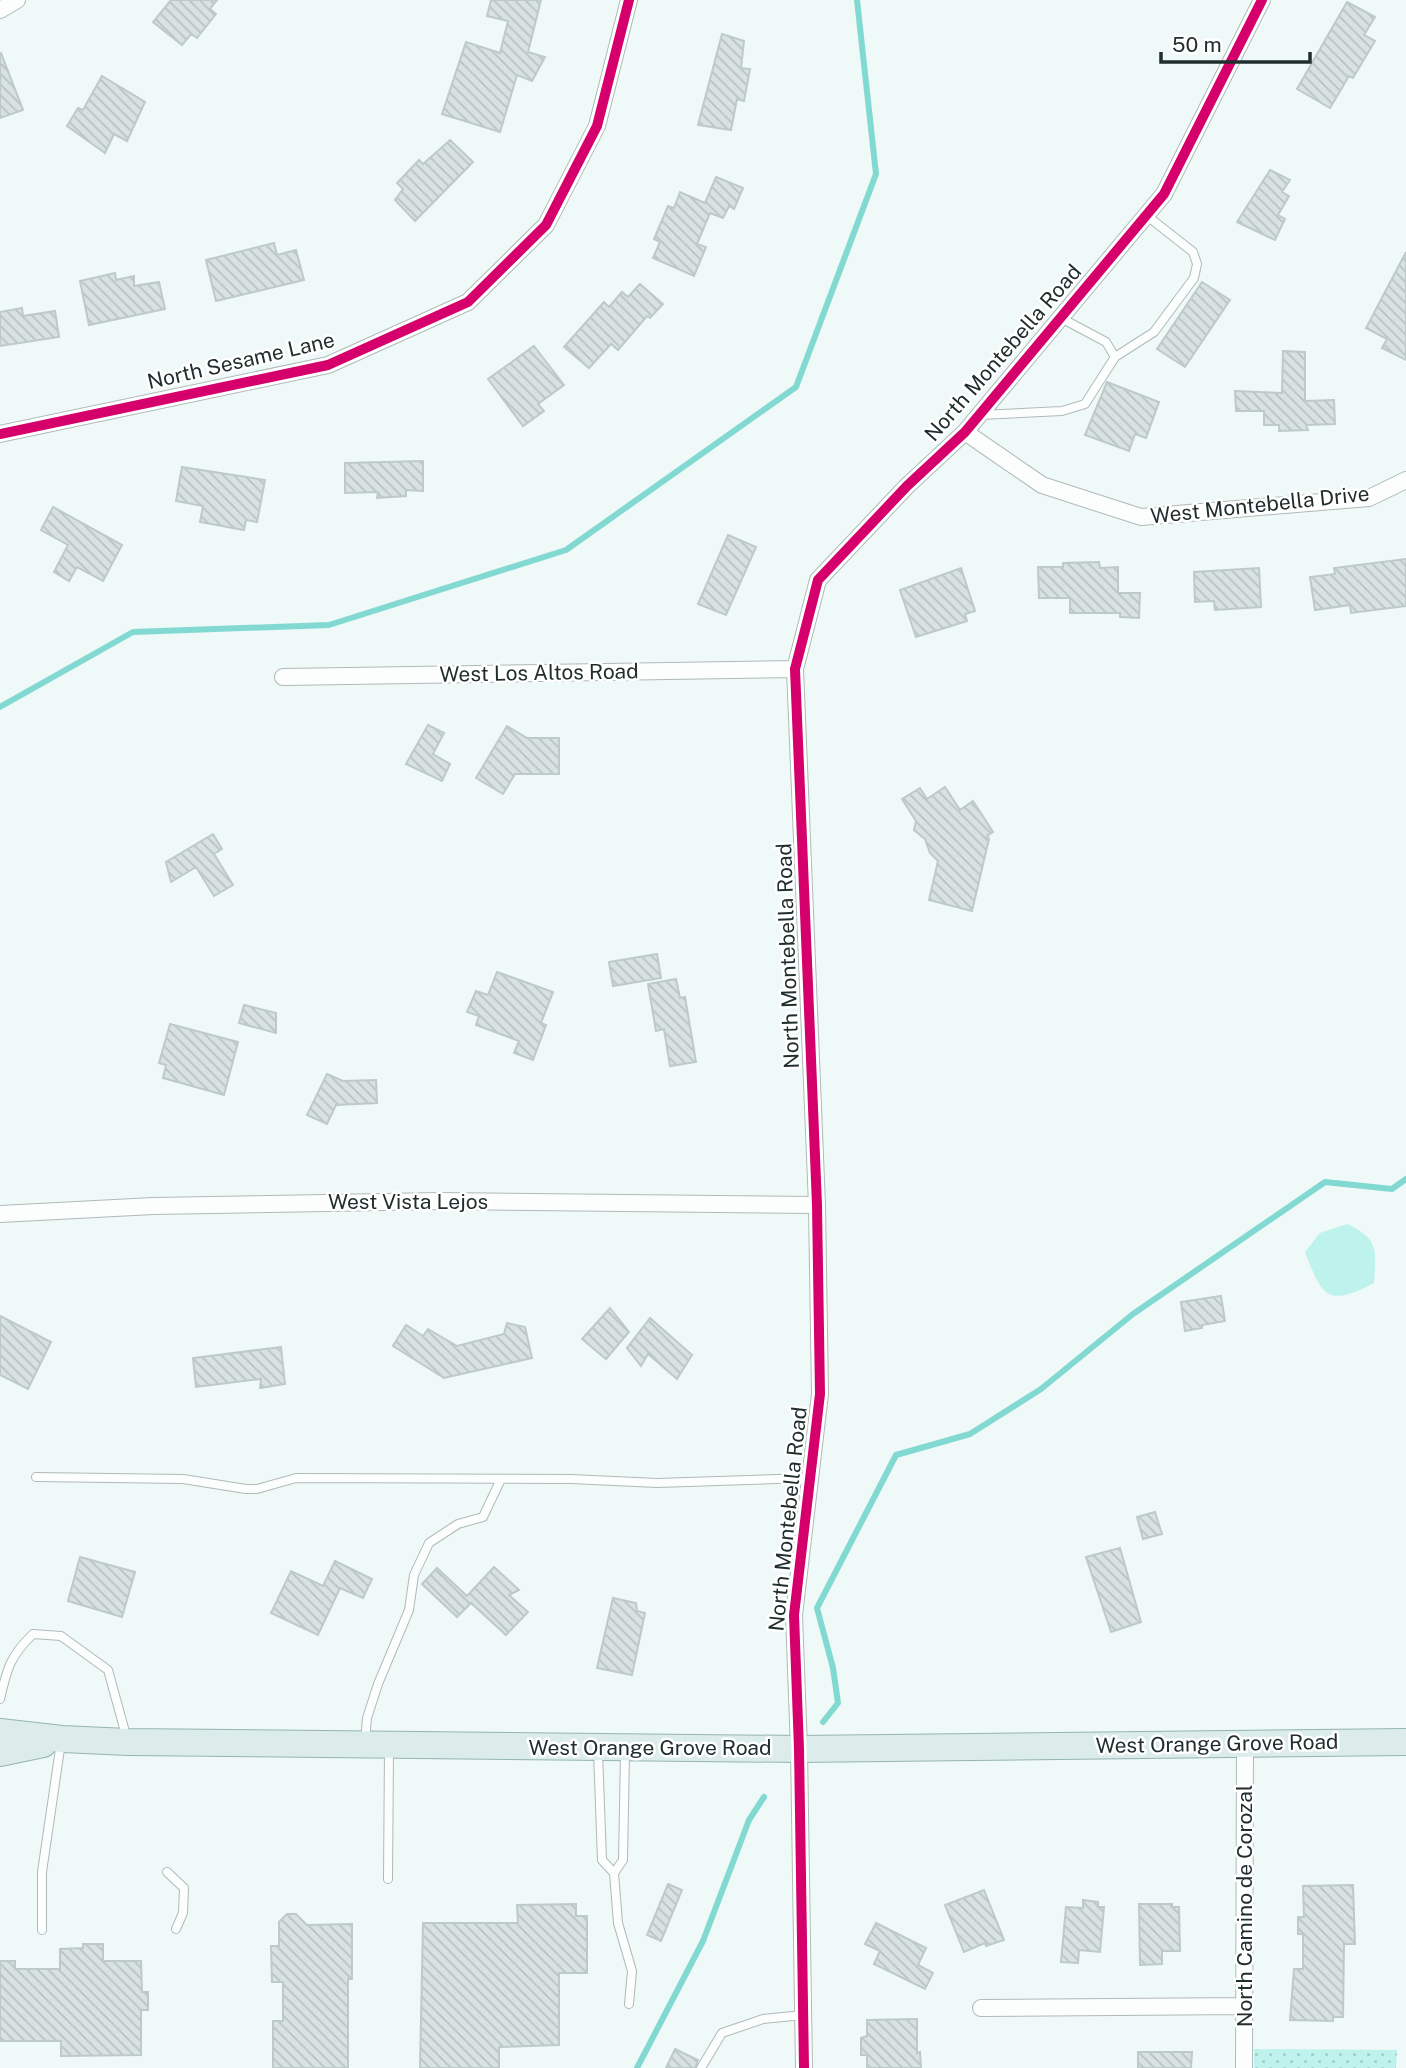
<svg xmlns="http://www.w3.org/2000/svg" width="1406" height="2068" font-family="'Public Sans',sans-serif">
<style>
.green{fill:#bef2ed}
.park{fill:url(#park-dots)}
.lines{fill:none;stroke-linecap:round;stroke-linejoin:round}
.stream{stroke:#82d9d2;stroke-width:6}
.building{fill:url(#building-back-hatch);stroke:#becac9;stroke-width:2}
.service-casing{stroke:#afbab9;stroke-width:10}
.minor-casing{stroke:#afbab9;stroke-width:18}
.primary-casing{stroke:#95b4b2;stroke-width:28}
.service{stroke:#fcfefe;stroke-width:8}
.minor{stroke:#fcfefe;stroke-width:16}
.primary{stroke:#dceceb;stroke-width:26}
.cycleway-casing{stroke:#fff;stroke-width:15}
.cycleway{stroke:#d6006c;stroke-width:10}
.labels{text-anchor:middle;stroke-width:5;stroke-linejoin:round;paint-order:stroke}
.street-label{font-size:21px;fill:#202e2d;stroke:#fff}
</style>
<defs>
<pattern id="park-dots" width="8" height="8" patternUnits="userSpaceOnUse" patternTransform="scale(1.75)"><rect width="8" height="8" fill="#bef2ed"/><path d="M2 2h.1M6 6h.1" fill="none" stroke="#a3d0cc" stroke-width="1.8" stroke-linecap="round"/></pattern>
<pattern id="building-back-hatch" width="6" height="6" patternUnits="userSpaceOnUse" patternTransform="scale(1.75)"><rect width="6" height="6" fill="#d7e2e1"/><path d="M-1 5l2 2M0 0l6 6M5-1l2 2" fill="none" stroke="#b8c2c1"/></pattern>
</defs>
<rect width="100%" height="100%" fill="#eef9f8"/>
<path class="green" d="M1347,1224C1380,1239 1376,1251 1374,1283C1327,1308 1322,1296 1305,1252L1320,1233Z"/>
<path class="park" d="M1254,2049L1397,2050L1396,2068H1254Z"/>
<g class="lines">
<path class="stream" d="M0,707L133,632L329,625L566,550L796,387L876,174L857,0
M823,1722L838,1703L833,1668L817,1608L896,1455L970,1434L1041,1389L1133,1314L1325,1182L1392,1189L1406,1179
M637,2068L703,1941L749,1820L764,1797"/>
</g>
<path class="building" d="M171,0H217L210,9L216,14L197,38L191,34L182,45L153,22Z
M491,0H541L528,52L545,57L532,81L517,75L500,132L442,114L466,42L500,53L508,21L487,16Z
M1347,2L1375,17L1364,35L1375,41L1353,78L1349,76L1330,108L1297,89Z
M722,34L744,41L741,68L750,69L744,101L737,99L731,130L698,125Z
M1,53L23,110L0,118V54Z
M102,76L145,102L127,141L114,134L105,153L67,126L78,108L83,110Z
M450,140L473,162L415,221L395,200L403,189L397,183L419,160L423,164Z
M1270,170L1290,180L1282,192L1289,196L1278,215L1285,219L1275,240L1237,222Z
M716,177L743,188L734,209L729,206L723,218L710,213L697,244L706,247L694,276L653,258L660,242L654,239L668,206L674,208L680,192L705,203Z
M274,243L277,255L296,250L304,280L216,301L206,260Z
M1406,252V360L1382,348L1387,339L1366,328Z
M115,273L116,280L134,276V286L159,282L165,309L89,325L80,281Z
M1202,282L1230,300L1185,367L1157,349Z
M640,284L663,304L650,318L647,316L618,350L611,344L589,368L564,347L604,302L609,307L622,292L628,297Z
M22,308L23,316L55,311L59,337L0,346V312Z
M534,346L564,385L538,404L544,411L523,426L488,379Z
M1283,351L1305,352V401L1334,400L1335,424L1306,425L1308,430L1279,431V425H1264V411H1236L1235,391L1282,393Z
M1107,382L1159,402L1146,438L1135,434L1129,451L1085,435Z
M423,461V491L406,490V496L377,498L378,492L345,493V463Z
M182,467L265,480L257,522L246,520L244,530L200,522L203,506L176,501Z
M53,507L122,545L103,581L77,567L69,581L54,572L68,545L41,530Z
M728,535L756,547L726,615L698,604Z
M1406,559V606L1351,613L1350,605L1315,610L1310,577L1335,574L1334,568Z
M1099,562L1100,568L1118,567V593H1140L1139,618L1120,617V613H1070V598H1039L1038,567H1063V563Z
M961,568L975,611L965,614L967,621L916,637L900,590Z
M1259,568L1261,607L1215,610L1214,601L1195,602L1194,572Z
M428,725L444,733L433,754L450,764L442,781L406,764Z
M507,726L527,738H559V774H515L503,794L476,778Z
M945,787L960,810L973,801L993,832L987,836L989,839L972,911L929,900L938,861L930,853L925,839L914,830L916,821L902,799L920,788L927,799Z
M213,834L222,849L214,854L233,885L214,896L196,867L171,882L166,862Z
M657,954L661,978L613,986L609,962Z
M497,972L553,992L541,1023L546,1025L533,1060L514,1053L519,1041L476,1025L479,1016L467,1012L476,991L488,995Z
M676,979L680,998L685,997L696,1062L670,1066L664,1029L656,1031L648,984Z
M244,1005L276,1013V1033L239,1023Z
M170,1024L238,1042L224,1095L163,1078L166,1065L159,1063Z
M327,1074L343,1081L376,1080L377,1103L336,1105L327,1124L307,1115Z
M1221,1296L1225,1321L1202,1325V1328L1185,1331L1181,1302Z
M610,1308L629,1332L606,1359L582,1339Z
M0,1316L51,1342L28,1389L0,1375Z
M650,1318L692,1355L677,1379L648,1354L641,1366L627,1348Z
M507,1323L525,1327L532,1358L444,1378L393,1346L406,1325L423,1336L428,1329L457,1346L504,1334Z
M281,1347L285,1384L260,1388L261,1379L196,1387L193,1358Z
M1155,1512L1162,1534L1143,1539L1137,1517Z
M1120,1548L1141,1622L1111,1632L1086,1557Z
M80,1557L135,1572L122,1617L68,1601Z
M335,1561L372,1579L363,1598L340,1588L318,1635L271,1613L291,1571L323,1586Z
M494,1567L519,1590L509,1595L528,1612L506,1635L471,1603L457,1617L422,1584L437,1568L467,1596Z
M613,1598L636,1603L637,1611L645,1613L632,1675L597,1668Z
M668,1884L682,1890L661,1941L647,1935Z
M1353,1885L1355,1944H1344L1343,2017H1333V2021L1290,2020L1294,1969H1303V1934H1298V1917H1304L1303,1886Z
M984,1890L1004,1940L986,1946L985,1943L964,1952L945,1905Z
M1083,1900L1098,1902V1907H1104L1100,1952L1079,1950L1078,1963L1061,1962L1066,1907L1083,1908Z
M576,1904V1916H587V1973H559V2045L499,2047V2068H420L423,1923H518L517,1905Z
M1139,1904H1172V1907H1179L1180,1951H1162V1964L1140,1965Z
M287,1914H296L307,1925L352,1924V1979H348V2068H273V2021H283V1982H272L271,1946H279V1922Z
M876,1923L926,1948L918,1965L933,1973L925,1989L874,1964L880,1951L865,1944Z
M83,1944H103V1961H141L142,1992H148V2010H141V2055L61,2056V2041H0V1961H15V1969H60V1949L83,1948Z
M917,2019V2053L920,2052L921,2068H867V2055H861V2038L867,2036V2020Z
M675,2049L698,2060L695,2068H666Z
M1138,2052H1192L1191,2068H1138Z"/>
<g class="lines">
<defs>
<path id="service" d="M1061,318L1106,342L1115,357
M980,415L1062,411L1085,404L1115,357L1154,332L1194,278L1197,264L1193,252L1146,215
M36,1477L183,1479L246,1489H257L296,1478L571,1479L657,1483L810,1478
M0,1699C7,1669 10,1656 33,1634L61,1636L108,1670L127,1739
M365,1742L367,1718L378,1684L409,1610L414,1575L429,1543L458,1524L483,1517L501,1479
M598,1751L602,1860L614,1873L618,1923L632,1971L629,2004
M167,1872L184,1888L183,1913L176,1929
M614,1873L623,1860L625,1753
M388,1879L389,1749
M42,1930V1872L61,1742
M701,2068L722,2033L763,2019L803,2015"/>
<path id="minor" d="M0,10L17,0
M965,432L1042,485L1141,517L1369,498L1406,480
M0,434L328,365L468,302L546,225L597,126L629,0
M283,677L795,669
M0,1214L153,1206L440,1201L817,1205
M981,2008L1245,2006
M804,2068L799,1749L794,1615L820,1394L817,1205L795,669L818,580L907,486L965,432L1164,194L1262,0
M1244,2068L1245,1744"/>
<path id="primary" d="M0,1732L62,1739L128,1742L799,1749L1406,1742
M0,1753L43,1744"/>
</defs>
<use href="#service" class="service-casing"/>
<use href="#minor" class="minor-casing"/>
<use href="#primary" class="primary-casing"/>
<use href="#service" class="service"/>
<use href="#minor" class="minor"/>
<use href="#primary" class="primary"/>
<defs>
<path id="cycleway" d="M0,434L328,365L468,302L546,225L597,126L629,0
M804,2068L799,1749L794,1615L820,1394L817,1205L795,669L818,580L907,486L965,432L1164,194L1262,0"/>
</defs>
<use href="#cycleway" class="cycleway-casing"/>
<use href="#cycleway" class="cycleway"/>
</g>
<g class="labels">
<g class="street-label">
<text transform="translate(1003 353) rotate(-49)" y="7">North Montebella Road</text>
<text transform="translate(241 361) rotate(-13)" y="7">North Sesame Lane</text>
<text transform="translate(1260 505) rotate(-6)" y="7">West Montebella Drive</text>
<text transform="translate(539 673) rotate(-1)" y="7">West Los Altos Road</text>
<text transform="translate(788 956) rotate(-92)" y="7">North Montebella Road</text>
<text x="408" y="1209">West Vista Lejos</text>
<text transform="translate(788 1519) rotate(-84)" y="7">North Montebella Road</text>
<text transform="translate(1217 1744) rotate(-1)" y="7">West Orange Grove Road</text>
<text x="650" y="1755">West Orange Grove Road</text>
<text transform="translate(1245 1906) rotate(-90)" y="7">North Camino de Corozal</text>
</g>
</g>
<path d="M1161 52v10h149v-10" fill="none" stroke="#202e2d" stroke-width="3.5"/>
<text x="1172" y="52" font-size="21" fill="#202e2d" stroke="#ffffff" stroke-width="5" paint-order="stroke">50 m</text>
</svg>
